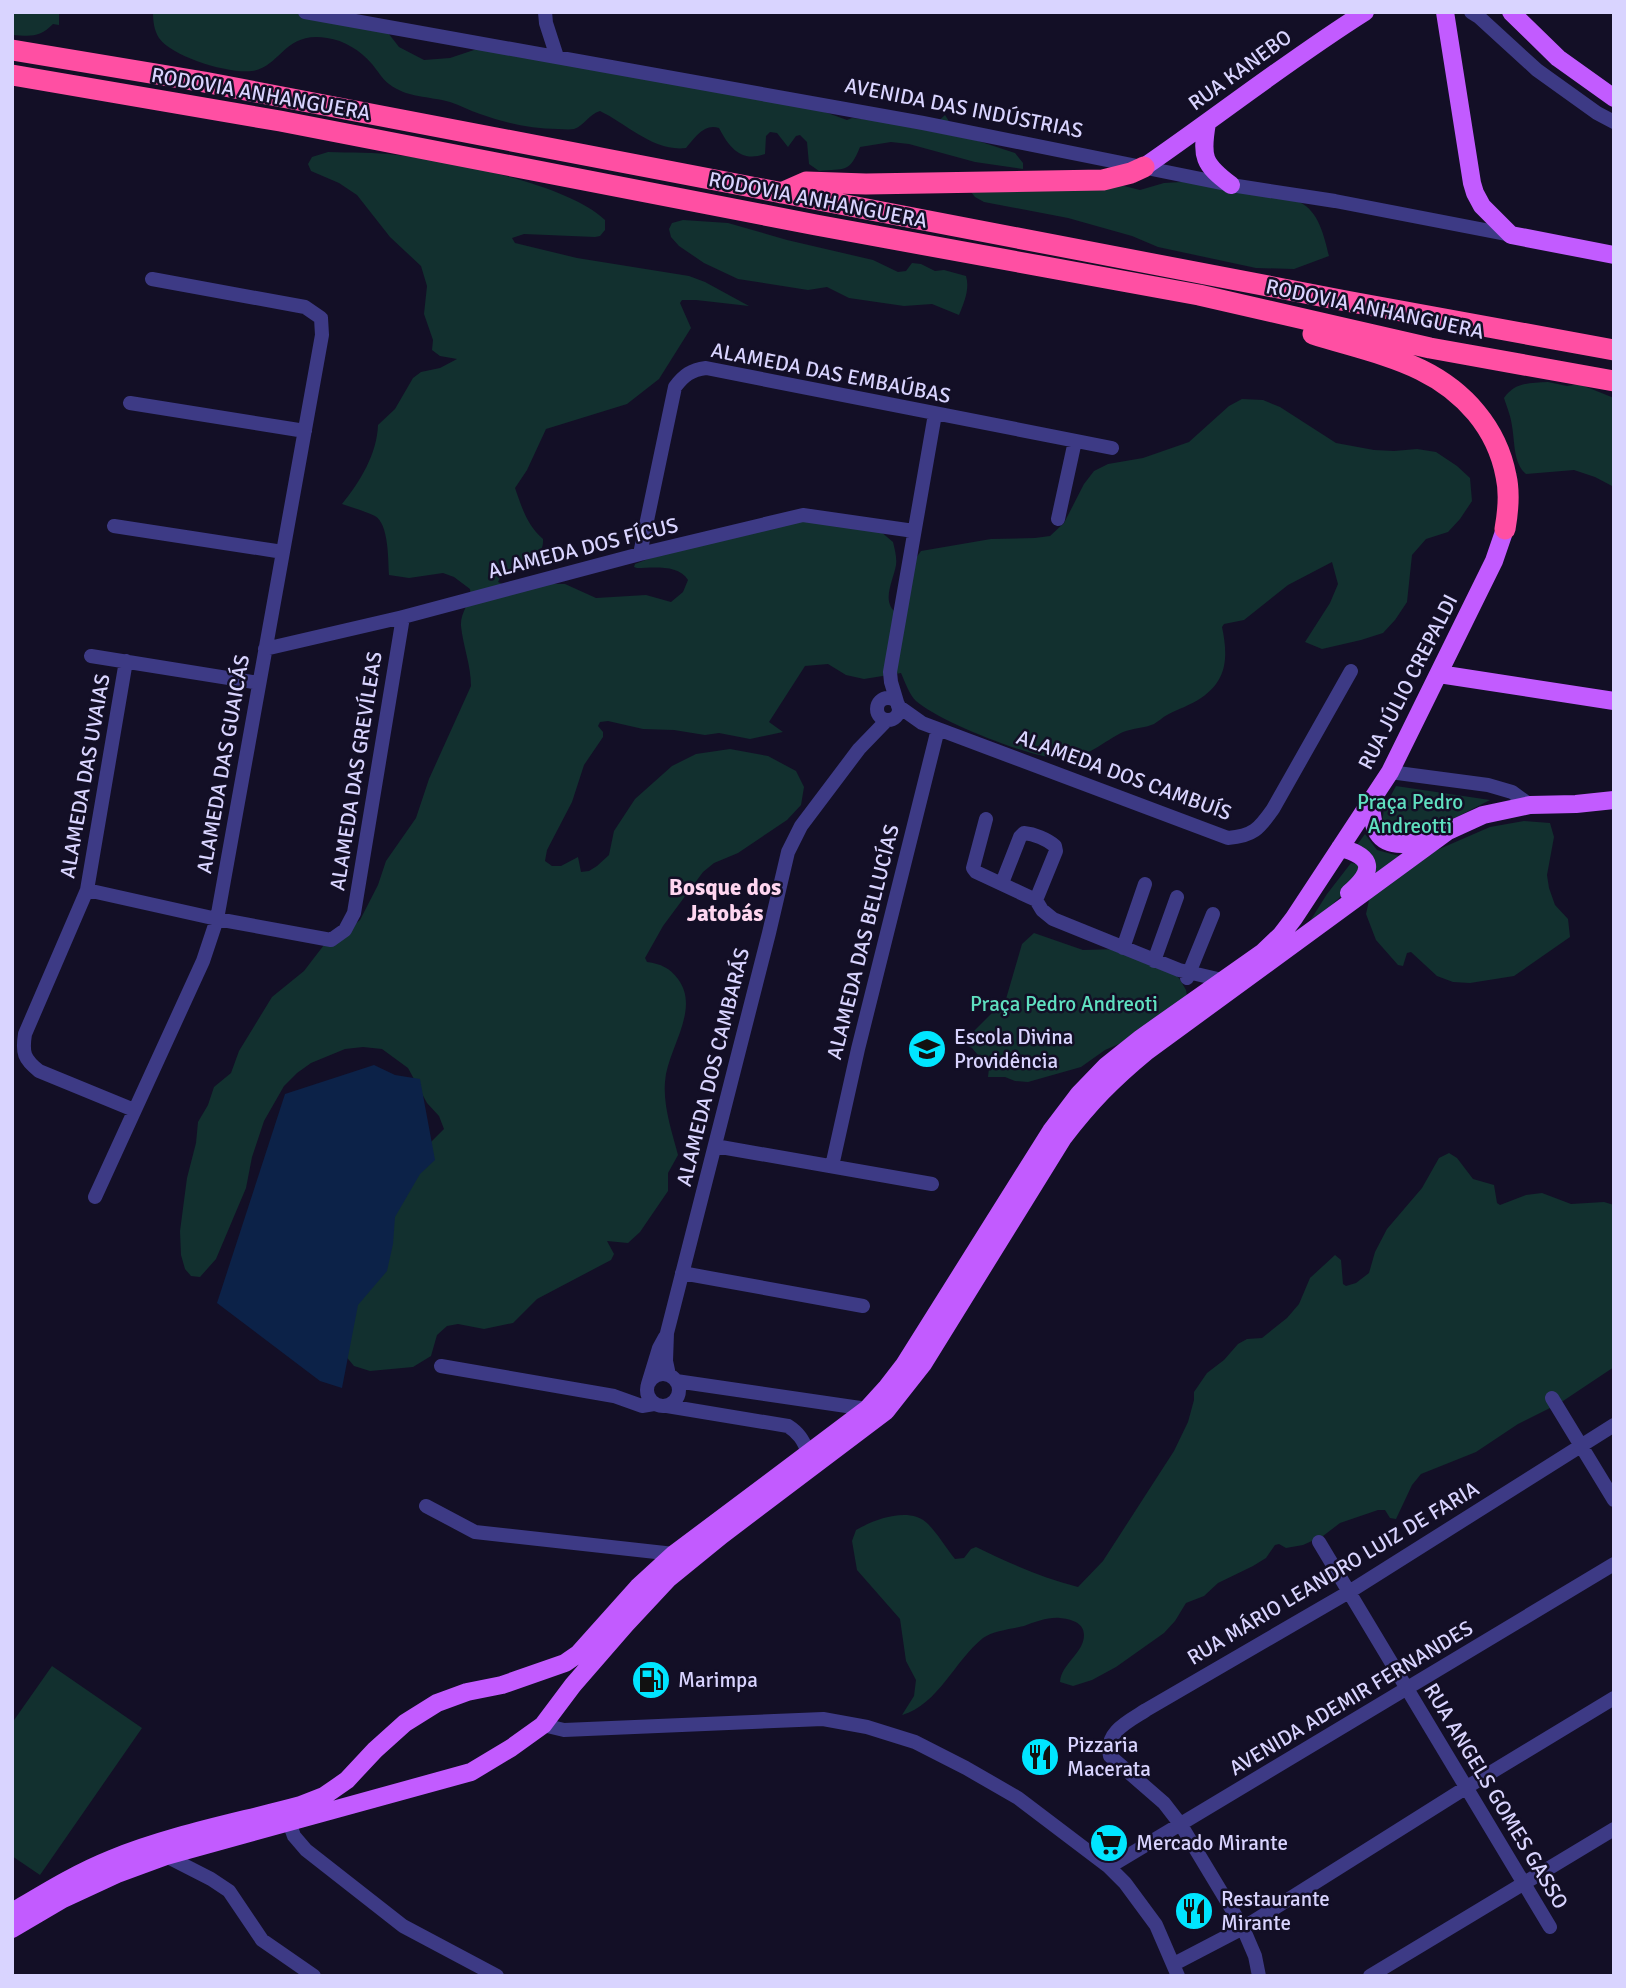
<svg xmlns="http://www.w3.org/2000/svg" width="1626" height="1988" font-family="Signika,sans-serif">
<style>
.green{fill:#12302f}
.water{fill:#0c2248}
.lines{fill:none;stroke-linecap:round;stroke-linejoin:round}
.minor{stroke:#3d3a85;stroke-width:14}
.major{stroke:#c25bff;stroke-width:18}
.highway{stroke:#ff4fa3;stroke-width:21}
.labels{text-anchor:middle;stroke-width:5;stroke-linejoin:round;paint-order:stroke}
.street-label{font-size:21px;fill:#d9d4ff;stroke:#130f26}
.park-label{font-size:21px;fill:#5fe0c0;stroke:#130f26}
.poi-label{font-size:21px;fill:#d9d4ff;stroke:#130f26;text-anchor:start}
.neighbourhood-label{font-size:23px;font-weight:bold;fill:#ffd6f0;stroke:#130f26}
</style>
<rect width="100%" height="100%" fill="#130f26"/>
<path class="green" d="M12,12H59V25L53,24C39,38 31,36 12,35Z
M153,12H324L385,29L399,47L424,60L450,58L483,47L822,111L847,120L852,118L933,126L945,115L954,129L963,136L1015,153L1023,163V169L975,162L909,144L891,142L860,147C849,174 845,168 819,171L809,164L807,142L800,135L796,136L788,147L777,133L770,132L766,136L765,154C741,163 729,147 719,128C704,123 695,138 686,148C654,152 627,124 600,111C589,114 584,126 574,129C569,130 563,129 558,129C531,129 506,123 480,114C470,111 460,105 450,102C429,96 407,98 389,84C382,79 378,71 372,64C361,51 344,40 327,38C284,31 281,67 252,71C229,74 172,57 159,38C154,30 153,21 153,12Z
M328,152C351,153 375,152 397,155C450,161 568,184 605,220V230L600,236L595,237L524,234L512,238L515,243L577,258L689,276L705,282L749,306L696,300H682L680,303L691,328L659,379L627,404L546,429L527,470L515,488C522,508 527,525 543,539C545,561 515,569 500,578L498,582L502,584H565L596,598L646,595L671,602L683,592L688,580C678,564 653,568 637,568L634,567L635,564L706,537L798,518L874,526L893,542C895,550 897,558 896,565C893,582 880,603 898,614L914,561L921,551L991,539L1035,538L1050,536L1064,523L1084,484L1094,471L1108,464L1143,458L1189,442L1229,406L1242,399L1263,400L1280,407L1336,443L1374,450L1394,451L1417,449L1436,452L1457,466L1470,478L1472,501L1460,519L1448,532L1426,539L1412,555L1407,602L1395,620L1383,633L1361,640L1322,649L1305,642L1330,603L1338,584L1332,562L1288,585L1244,620L1224,624L1222,627C1228,656 1228,680 1201,698C1191,705 1178,709 1167,715C1163,717 1159,721 1154,724C1145,728 1133,728 1123,732C1104,741 1087,758 1065,759C1035,760 938,721 916,701C909,694 905,682 901,673L864,679L846,675L828,664L805,666L769,722L783,732L750,739L719,733L705,735L674,730L643,729L608,721L600,722L598,726L603,732V737L584,765L572,802L547,850L545,861L552,866H561L578,857L581,872L589,871L597,866L609,855L614,831L635,799L672,766L696,754L730,749L768,756L796,771L804,787L801,805L787,820L738,853L714,863L703,872L663,926L645,958L647,962C661,964 670,968 678,979C701,1010 667,1049 665,1082C663,1106 672,1132 678,1155L668,1173V1191L640,1232L628,1243L607,1241L614,1254L611,1260L537,1299L513,1323L484,1329L458,1324L447,1326L437,1335L431,1356L413,1367L370,1371L354,1366L344,1354L341,1331L397,1176L444,1129L439,1116L427,1103L408,1068L382,1049L363,1047L345,1049L311,1063L297,1073L284,1086L264,1121L252,1157L246,1188L216,1259L200,1277L191,1276L185,1269L181,1255L180,1231L187,1178L196,1143L198,1122L208,1105L214,1087L231,1073L239,1051L272,997L304,971L327,941L352,927L360,920L378,885L386,861L416,818L429,779L471,686C471,665 463,646 461,626C460,612 472,601 470,589L454,577L443,573L409,578L389,575C388,560 389,524 375,516C365,511 353,508 342,504C360,482 377,454 378,425L395,409L413,378L421,372L440,368L457,359L440,356L432,350L433,340L424,314L427,286L421,266L390,237L357,195L339,183L311,171L308,164L312,157Z
M1198,181L1299,202C1319,211 1324,236 1329,256L1294,269L1256,268L1158,247L1132,236L1068,218L984,202L975,197L971,192L1120,185L1140,190L1164,183Z
M683,220L728,223L787,240L873,260L898,272L906,271L912,263L921,264L935,271L944,270L966,276C970,289 964,303 959,315L932,304L904,306L849,298L827,287L808,290L738,279L704,263L679,246L671,237L669,229L672,223Z
M1548,382L1567,386L1579,384L1614,398V487L1595,477L1574,470L1526,474C1513,463 1515,442 1512,426C1511,417 1507,407 1504,398C1515,382 1530,383 1548,382Z
M1396,786L1490,800L1416,838L1390,836L1382,823L1384,808Z
M1524,821L1550,823L1554,837L1547,875L1549,888L1555,905L1568,919L1570,937L1514,976L1470,983L1453,982L1437,976L1411,952L1407,953L1403,966L1398,965L1376,940L1366,914L1376,868L1371,859L1354,849L1365,834L1377,850L1414,860L1490,827Z
M1351,863L1357,864L1363,869L1348,890L1305,929L1327,894Z
M1034,933L1083,950L1120,949L1168,967L1179,978L1186,990L1189,1007L1135,1037L1105,1050L1081,1067L1028,1082L1015,1081L1005,1077H988L989,1068L972,1048L962,1043L1006,999L1022,944Z
M1449,1153L1457,1158L1473,1179L1494,1185L1497,1203L1500,1205L1526,1195L1542,1193L1571,1204L1604,1202L1614,1205V1367L1560,1403L1518,1424L1476,1452L1421,1474L1412,1485L1396,1519L1390,1518L1385,1510H1378L1340,1523L1323,1536L1303,1545L1286,1548L1279,1544L1275,1545L1266,1558L1253,1566L1218,1583L1204,1596L1186,1603L1175,1621L1164,1633L1116,1667L1092,1680L1073,1686L1060,1682C1061,1664 1084,1653 1084,1635C1084,1622 1070,1619 1060,1618C1048,1617 1035,1622 1024,1626C1011,1629 993,1631 983,1638C955,1660 938,1705 902,1715L914,1696L916,1680L906,1661L900,1619L857,1570L852,1541L856,1530C875,1519 910,1506 928,1524C938,1534 946,1548 955,1559L964,1558L971,1549L976,1547C1009,1563 1042,1578 1078,1587L1103,1561L1174,1451L1188,1422L1194,1400V1392L1207,1373L1224,1360L1238,1344L1247,1339L1262,1338L1287,1318L1299,1304L1310,1278L1335,1255L1341,1260L1343,1284L1346,1286L1356,1283L1369,1273L1375,1252L1387,1229L1422,1188L1439,1158Z
M52,1666L142,1728L40,1875L12,1856V1723Z"/>
<path class="water" d="M374,1065L395,1075L420,1079L435,1160L420,1174L395,1217L393,1244L387,1271L358,1305L342,1388L320,1381L217,1303L285,1094Z"/>
<g class="lines">
<path class="minor" d="M305,12L923,123L1231,185L1335,201L1511,235
M545,12L546,23L557,57
M1471,12L1479,17L1537,70L1597,113L1614,122
M130,403L305,431
M1058,519L1075,441
M114,526L283,552
M640,554L675,387C684,375 691,370 706,368L1112,448
M265,649L403,617L640,554L803,515L914,531
M91,656L259,683
M126,661L87,890L25,1034C22,1053 24,1059 39,1071L134,1110
M877 709a11 11 0 1 1 22 0a11 11 0 1 1-22 0Z
M897,702L891,682L890,672L935,414
M898,706L922,723L1228,838C1253,836 1259,829 1273,809L1351,671
M1390,772L1488,785L1512,792L1530,805
M986,819L973,868L976,872L1036,900
M1002,883L1020,837L1024,833C1034,834 1047,839 1055,846L1056,851L1036,900L1042,910L1053,919L1179,970L1222,980
M87,890L217,919L331,940L345,930L354,913L403,617
M1123,948L1145,884
M1154,961L1177,897
M1187,978L1213,914
M715,1146L932,1184
M832,1166L858,1049L938,729
M95,1197L203,961L217,919L322,335L321,318L305,307L152,279
M682,1273L863,1306
M441,1366L614,1396L642,1406L654,1404
M647 1390a16 16 0 1 1 32 0a16 16 0 1 1-32 0Z
M669,1375L666,1361L667,1333L769,933L788,852L801,826L859,749L887,720
M676,1381L867,1409
M648,1384L659,1348L665,1337
M1552,1398L1614,1500
M667,1406L788,1426C799,1433 803,1440 808,1452
M426,1506L475,1532L674,1554
M1319,1542L1550,1927
M543,1725L564,1730L823,1719L867,1727L915,1742L966,1768L1018,1798L1109,1867L1125,1883L1156,1925L1178,1976
M286,1814L294,1836L306,1850L403,1926L497,1976
M166,1856L211,1879L229,1891L262,1940L314,1976
M1109,1867L1614,1564
M1174,1964L1243,1928L1467,1787L1614,1698
M1259,1976L1255,1956L1243,1928L1181,1825L1164,1803L1110,1756C1104,1732 1129,1721 1146,1710L1349,1592L1614,1425
M1370,1976L1614,1829"/>
<path class="major" d="M1445,12L1472,183L1475,193L1482,206L1511,235L1614,255
M1511,12L1558,58L1614,98
M1207,123C1201,157 1203,164 1231,185
M1144,167C1218,116 1289,60 1365,12
M1439,674L1614,701
M1371,803C1372,826 1376,845 1404,844C1413,844 1423,839 1432,836
M1340,848C1374,856 1375,871 1349,893
M12,1912C44,1893 76,1873 111,1859C172,1834 238,1822 301,1805L324,1796L347,1780L375,1750L405,1723L437,1703L467,1692L502,1685L565,1663L578,1654L638,1587L674,1554L867,1409L887,1387L904,1365L1051,1131L1079,1094L1106,1066L1141,1038L1263,952L1281,935L1294,918L1390,772L1494,561L1505,529
M12,1929L63,1899L117,1874L166,1856L471,1772L511,1748L543,1725L573,1685L626,1624L668,1579L722,1535L886,1411L923,1364L1063,1138C1090,1103 1112,1080 1146,1052L1448,831L1483,815L1530,805L1576,804L1614,800"/>
<path class="highway" d="M12,50L204,82L1346,301L1614,350
M12,75L280,121L816,225L1199,295L1430,348L1614,381
M781,193L806,182L866,184L1103,180L1131,173L1144,167
M1313,334C1347,345 1389,354 1421,370C1464,391 1497,428 1506,476C1510,493 1508,512 1505,529"/>
</g>
<defs>
<symbol id="school-disc" viewBox="-11 -11 22 22"><circle r="9.5" fill="#00e5ff" stroke="#130f26"/><path d="M0-5L7-2L0 1L-7-2ZM-4 1L0 2.5L4 1V4Q0 6-4 4Z" fill="#111"/></symbol>
<symbol id="fuel-disc" viewBox="-11 -11 22 22"><circle r="9.5" fill="#00e5ff" stroke="#130f26"/><path d="M-5.5-6h7V0h2V4h1.3V-2.5L3-4.5l.8-.8L6-3V5H2.5V1h-1V6h-7ZM-4.2-4.7v3.2H.2V-4.7Z" fill="#111"/></symbol>
<symbol id="restaurant-disc" viewBox="-11 -11 22 22"><circle r="9.5" fill="#00e5ff" stroke="#130f26"/><path d="M-5-6h1v4h1v-4h1v4h1v-4h1v5L-1.5 .5V6h-2V.5L-5-1ZM5-6V6H3V1.5H1.5Q1.5-4 5-6Z" fill="#111"/></symbol>
<symbol id="supermarket-disc" viewBox="-11 -11 22 22"><circle r="9.5" fill="#00e5ff" stroke="#130f26"/><path d="M-6-5.5h2.5l.6 2H6L4.5 2H-2.5L-4.4-4H-6ZM-1.5 3.2a1.3 1.3 0 1 0 .1 0ZM3 3.2a1.3 1.3 0 1 0 .1 0Z" fill="#111"/></symbol>
</defs>
<g fill-rule="evenodd">
<use href="#school-disc" x="905" y="1027" width="44" height="44"/>
<use href="#fuel-disc" x="629" y="1658" width="44" height="44"/>
<use href="#restaurant-disc" x="1018" y="1735" width="44" height="44"/>
<use href="#supermarket-disc" x="1087" y="1821" width="44" height="44"/>
<use href="#restaurant-disc" x="1172" y="1889" width="44" height="44"/>
</g>
<g class="labels">
<g class="street-label">
<text transform="translate(1240 70) rotate(-36)" y="7">RUA KANEBO</text>
<text transform="translate(261 94) rotate(10)" y="7">RODOVIA ANHANGUERA</text>
<text transform="translate(964 108) rotate(11)" y="7">AVENIDA DAS INDÚSTRIAS</text>
<text transform="translate(818 200) rotate(11)" y="7">RODOVIA ANHANGUERA</text>
<text transform="translate(1375 309) rotate(12)" y="7">RODOVIA ANHANGUERA</text>
<text transform="translate(831 373) rotate(11)" y="7">ALAMEDA DAS EMBAÚBAS</text>
<text transform="translate(583 548) rotate(-14)" y="7">ALAMEDA DOS FÍCUS</text>
<text transform="translate(1408 682) rotate(-63)" y="7">RUA JÚLIO CREPALDI</text>
<text transform="translate(223 764) rotate(-80)" y="7">ALAMEDA DAS GUAICÁS</text>
<text transform="translate(356 771) rotate(-81)" y="7">ALAMEDA DAS GREVÍLEAS</text>
<text transform="translate(1124 775) rotate(20)" y="7">ALAMEDA DOS CAMBUÍS</text>
<text transform="translate(85 776) rotate(-80)" y="7">ALAMEDA DAS UVAIAS</text>
<text transform="translate(863 942) rotate(-76)" y="7">ALAMEDA DAS BELLUCÍAS</text>
<text transform="translate(713 1067) rotate(-76)" y="7">ALAMEDA DOS CAMBARÁS</text>
<text transform="translate(1333 1573) rotate(-31)" y="7">RUA MÁRIO LEANDRO LUIZ DE FARIA</text>
<text transform="translate(1351 1698) rotate(-31)" y="7">AVENIDA ADEMIR FERNANDES</text>
<text transform="translate(1496 1796) rotate(59)" y="7">RUA ANGELS GOMES GASSO</text>
</g>
<g class="park-label">
<text x="1410" y="809">Praça Pedro<tspan x="1410" dy="24">Andreotti</tspan></text>
<text x="1064" y="1011">Praça Pedro Andreoti</text>
</g>
<g class="poi-label">
<text x="954" y="1044">Escola Divina<tspan x="954" dy="24">Providência</tspan></text>
<text x="678" y="1687">Marimpa</text>
<text x="1067" y="1752">Pizzaria<tspan x="1067" dy="24">Macerata</tspan></text>
<text x="1136" y="1850">Mercado Mirante</text>
<text x="1221" y="1906">Restaurante<tspan x="1221" dy="24">Mirante</tspan></text>
</g>
<g class="neighbourhood-label">
<text x="725" y="895">Bosque dos<tspan x="725" dy="26">Jatobás</tspan></text>
</g>
</g>
<rect width="1626" height="1988" fill="none" stroke="#d9d4ff" stroke-width="28"/>
</svg>
